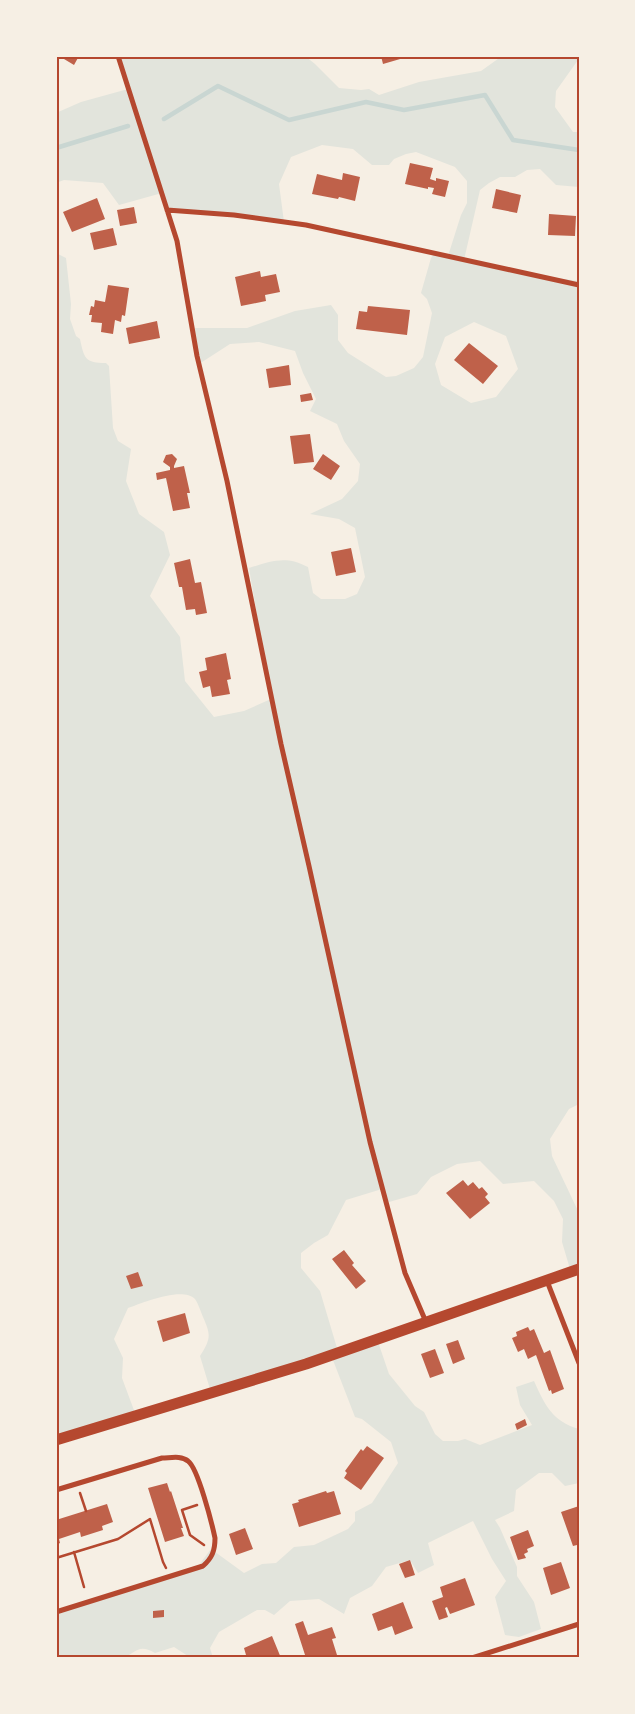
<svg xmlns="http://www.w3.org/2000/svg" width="635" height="1714" font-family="Inter,sans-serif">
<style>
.green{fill:#e2e4dc;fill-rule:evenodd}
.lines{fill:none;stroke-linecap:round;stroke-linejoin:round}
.stream{stroke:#c9d6d2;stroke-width:4.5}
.building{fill:#bf614a}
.path{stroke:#b5482f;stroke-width:2.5}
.minor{stroke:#b5482f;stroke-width:5}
.primary{stroke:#b5482f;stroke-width:11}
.neatline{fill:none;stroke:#b5482f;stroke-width:2}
</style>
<rect width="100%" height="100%" fill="#f6efe4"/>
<path class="green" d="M119,56H305L315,64L339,88L361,90L369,89L379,95L419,82L481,71L502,56H579L578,60L556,91L555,107L573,132H579V187L556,185L540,169L527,170L515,177H500L489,183L480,190L464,260L518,273L579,281V1104L569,1109L550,1139L552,1156L579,1213V1267L570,1269L562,1242L563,1219L554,1201L534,1181L503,1184L480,1161L457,1164L431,1177L417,1194L389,1202L382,1189L346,1200L328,1235L314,1243L301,1253V1268L320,1291L337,1348L376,1336L389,1374L415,1406L424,1412L435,1434L443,1441H458L465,1439L480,1445L532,1425L520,1405L516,1387L534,1381C545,1405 552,1421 579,1429V1483L565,1486L552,1473H539L516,1490L514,1511L495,1520L500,1528L517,1567V1576L534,1602L541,1629L519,1637L505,1635L495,1597L506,1581L492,1559L473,1521L428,1543L434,1565L418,1573L410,1560L386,1567L372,1586L350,1598L344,1614L319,1599L290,1601L274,1615L265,1610H257L219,1632L210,1648L213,1658H191L174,1647L155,1653C136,1642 136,1656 119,1658C99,1660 77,1658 56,1658V1614L199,1565L211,1549L244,1573L262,1564L276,1563L294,1547L314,1545L348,1529L355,1521V1512L372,1503L398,1463L391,1442L362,1419L355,1417L331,1355L210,1389L200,1356C211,1339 211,1335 203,1317C201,1312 198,1303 195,1299C182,1286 142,1303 128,1308L114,1339L123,1358L122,1378L135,1413L56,1436V253L66,258L71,304L70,319L76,336L80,339C84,358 85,363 106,363L109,366L113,428L118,441L131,449L126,481L139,514L164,532L170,555L150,596L180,637L185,681L214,717L244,711L271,699L249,568C271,561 286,555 308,567L313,593L321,599H345L357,594L365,577L355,528L339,519L310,514L342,499L358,481L360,464L344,441L337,424L310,411L316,399L303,373L295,351L259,342L230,344L199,364L194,337L195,328H247L295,311L331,305L338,315V340L348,353L386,377L396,376L414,368L423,357L432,313L427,299L421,293L431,258L434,254L448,256L461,215L467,203V181L455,167L416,152L406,154L394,159L389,165H372L353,149L322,145L291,157L279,184L284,222L168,210L162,193L119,205L103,183L64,180L56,183V113L81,102L128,89ZM474,322L506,336L518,369L496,397L471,403L441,385L435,364L445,337Z"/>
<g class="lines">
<path class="stream" d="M164,119L218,86L289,120L366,102L404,110L485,95L513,140L579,150
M56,148L128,126"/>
</g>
<path class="building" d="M59,56H79L74,65Z
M381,56H407V57L383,64Z
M410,163L433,168L430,179L436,181V178L449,181L445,197L432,194L434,188L428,187V189L405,184Z
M343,173L360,177L355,201L339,197L338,199L312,194L317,174L342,180Z
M496,189L521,195L517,213L492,208Z
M97,198L105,219L72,232L63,212Z
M134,207L137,223L120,226L117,210Z
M549,214L576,216L575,236L548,235Z
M113,228L117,245L94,250L90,233Z
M260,271L261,277L276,274L280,292L265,295L266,301L241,306L235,277Z
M108,285L129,288L125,316L122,315L121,322L115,320L113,334L101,332L102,323L91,322L92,315H89L91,306L94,307L95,300L105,302Z
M368,306L410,310L407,335L356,329L359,311L367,312Z
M157,321L160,338L129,344L126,328Z
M469,343L498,366L483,384L454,360Z
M289,365L291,385L269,388L266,369Z
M311,393L313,400L301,402L300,395Z
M310,434L314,462L294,464L290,436Z
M172,454L177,459L174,466V468L184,466L190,493H187L190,508L173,511L166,478L157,480L156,473L170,470V467L163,462L166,455Z
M323,454L340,466L331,480L313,469Z
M351,548L356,572L336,576L331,552Z
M190,559L195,583L201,582L207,613L196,615L195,609L186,610L182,587H179L174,563Z
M226,653L231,679L227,680L230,694L212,697L210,686L203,688L199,672L207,670L205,658Z
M463,1180L468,1186L473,1182L479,1189L482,1187L488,1194L485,1197L490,1203L470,1219L446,1193Z
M344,1250L354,1263L352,1265L366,1281L356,1289L332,1259Z
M138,1272L143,1286L131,1289L126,1276Z
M185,1313L190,1333L163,1342L157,1321Z
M528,1327L530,1331L534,1329L544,1353L550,1350L564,1389L552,1394L551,1390L549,1391L536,1355L528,1359L524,1349L518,1352L512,1338L517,1336L516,1332Z
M458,1340L465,1359L453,1364L446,1344Z
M435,1349L444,1373L430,1378L421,1354Z
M525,1419L527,1425L517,1430L515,1424Z
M367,1446L384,1458L361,1490L344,1478L347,1473L345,1471L361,1449L363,1451Z
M167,1483L170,1492L171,1491L183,1528H181L184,1536L165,1542L148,1488Z
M326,1491L327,1493L334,1491L341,1514L299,1527L292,1504L299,1502L298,1500Z
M107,1504L113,1522L102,1526L103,1530L81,1537L80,1532L59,1539L60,1543L56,1545V1520Z
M579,1506V1550H578L577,1545L573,1546L561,1512Z
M245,1528L253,1549L236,1555L229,1534Z
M528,1530L534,1546L527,1549L528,1552L524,1554L526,1558L518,1560L510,1537Z
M410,1560L415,1575L405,1578L399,1564Z
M561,1562L570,1588L551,1595L543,1568Z
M465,1578L475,1605L450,1614L447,1607L445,1608L448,1617L439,1620L432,1601L443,1597L440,1587Z
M403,1602L413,1628L395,1635L392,1626L378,1631L372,1614Z
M164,1610V1617L153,1618V1611Z
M303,1621L308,1635L332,1627L336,1638L332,1639L337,1655L329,1658L314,1656L306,1658L295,1624Z
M272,1636L281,1658H239L246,1655L244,1648Z"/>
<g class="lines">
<path class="path" d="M80,1493L86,1511
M197,1505L182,1510L190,1535L204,1545
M74,1552L84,1587
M56,1558L118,1539L150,1519L163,1562L166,1568"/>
<path class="minor" d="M118,56L177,241L197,356L227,481L281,744L309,866L370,1142L405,1273L426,1322
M167,210L234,215L306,225L579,285
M547,1281L579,1363
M56,1490L162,1458C170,1458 181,1455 188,1461C198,1468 212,1524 215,1538C215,1551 212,1558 203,1566L56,1612
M472,1658L579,1624"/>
<path class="primary" d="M56,1440L306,1364L579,1269"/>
</g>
<rect width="635" height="1714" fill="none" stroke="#f6efe4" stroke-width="115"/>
<rect x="58" y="58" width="520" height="1598" class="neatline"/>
</svg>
